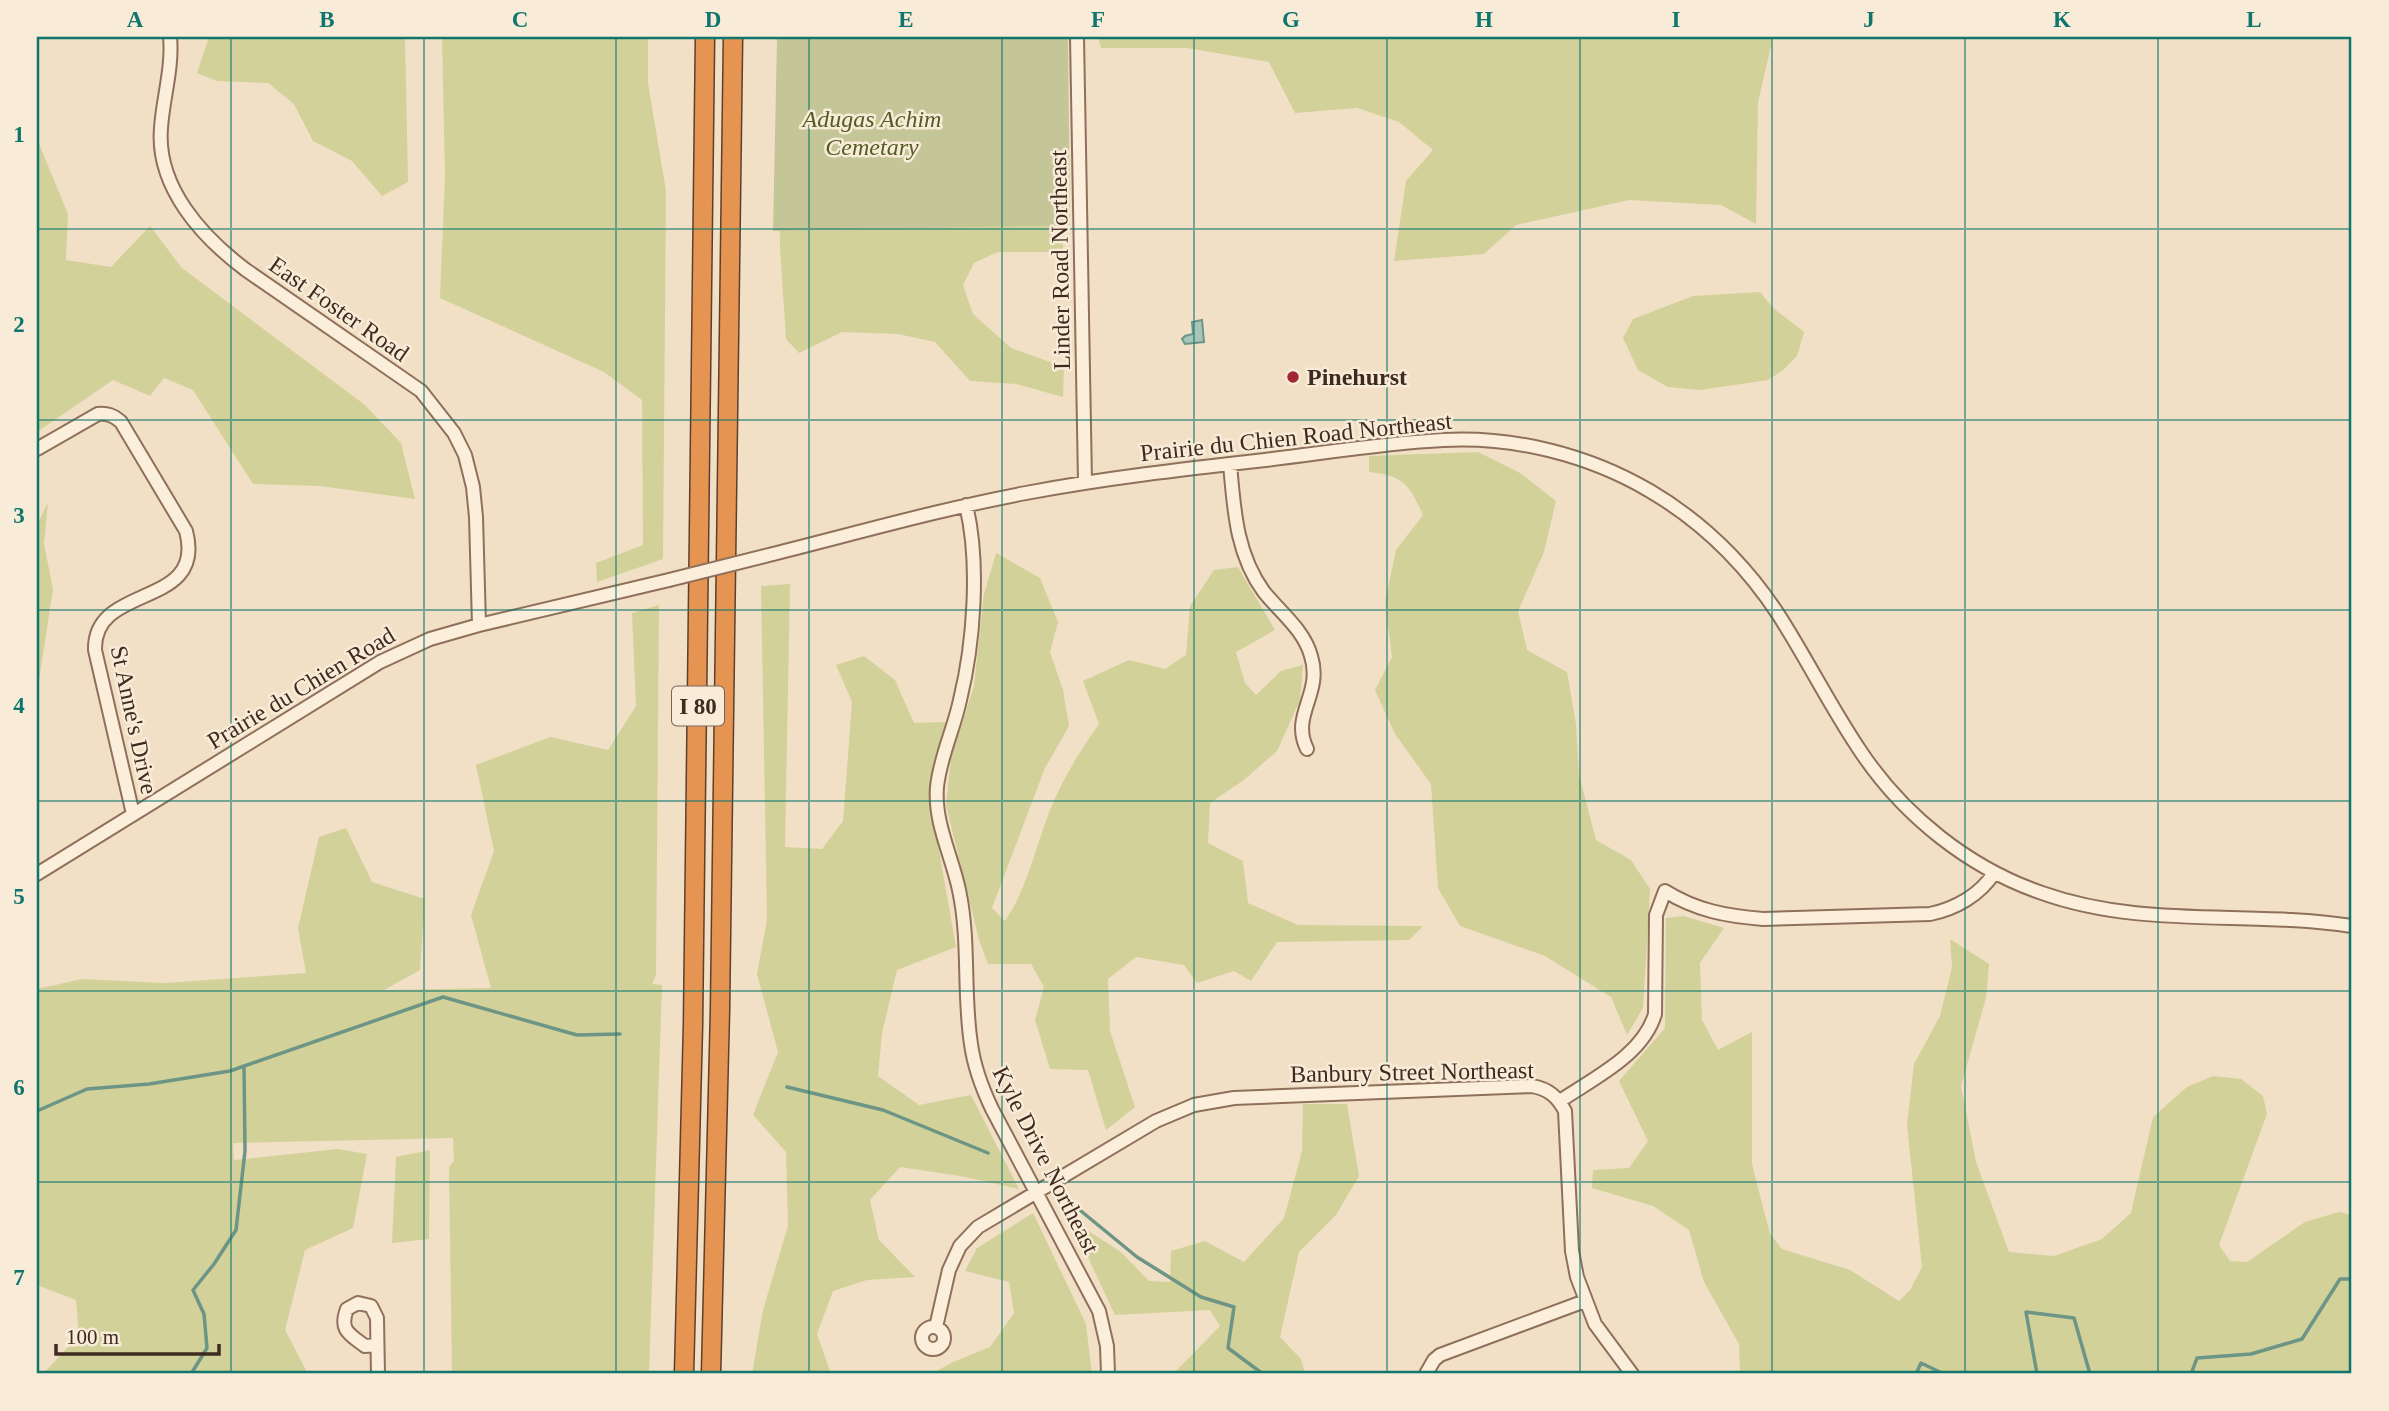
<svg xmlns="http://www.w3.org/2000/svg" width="2389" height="1411" font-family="'Times New Roman',serif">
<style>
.green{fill:#d1d199}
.cemetery{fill:#c5c698}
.water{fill:#a8c5b9;stroke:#6d9586;stroke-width:2}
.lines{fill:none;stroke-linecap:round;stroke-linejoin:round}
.stream{stroke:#6d9586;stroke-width:3.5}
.minor-casing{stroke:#8f705a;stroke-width:16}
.highway-casing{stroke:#5d3f2e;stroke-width:21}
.minor{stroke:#fbeedb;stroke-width:12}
.highway{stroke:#e69452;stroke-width:18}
.minor-bridge-casing{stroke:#8f705a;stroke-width:16;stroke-linecap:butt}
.minor-bridge{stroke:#fbeedb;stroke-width:12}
.grid{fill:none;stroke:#0f766e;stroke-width:2;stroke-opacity:0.55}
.poi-dot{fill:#a32534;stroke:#f8ebd7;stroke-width:2.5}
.labels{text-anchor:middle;stroke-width:5;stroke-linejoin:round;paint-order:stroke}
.shield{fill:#f8ebd7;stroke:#766456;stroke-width:2}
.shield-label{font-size:23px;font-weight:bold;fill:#3e2a1f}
.park-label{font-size:24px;font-style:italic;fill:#545c24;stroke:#f8ebd7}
.street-label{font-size:24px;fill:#3e2a1f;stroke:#f8ebd7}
.poi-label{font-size:24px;font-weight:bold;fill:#3e2a1f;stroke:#f8ebd7;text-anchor:start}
.neatline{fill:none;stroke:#0f766e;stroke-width:2.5}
.grid-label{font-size:23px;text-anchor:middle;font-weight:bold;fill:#0f766e}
</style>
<rect width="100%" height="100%" fill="#f2e0c6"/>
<path class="green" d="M209,37H405L408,182L382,196L352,161L313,141L294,104L268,83L217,81L197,73Z
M442,37H648V83L666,191L663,559L597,582L596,563L643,545L642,400L604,372L440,298L445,176Z
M1098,37H1769L1772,42L1758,102L1756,224L1721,205L1629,200L1516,225L1484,254L1394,261L1406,181L1433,150L1399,122L1357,108L1295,113L1269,62L1187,48H1101Z
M37,139L68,214L66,260L111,267L150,226L182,268L365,405L401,443L415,499L320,486L253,484L193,390L164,378L150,396L113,380L37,432Z
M779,161L1062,216L1063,252H998L974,263L963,285L973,314L1011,348L1064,367L1063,397L1016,384L970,381L935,342L898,334L842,332L799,353L786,339L780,247Z
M1760,292L1773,308L1804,332L1797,356L1782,371L1768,380L1700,390L1668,387L1638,370L1623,338L1633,319L1693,296Z
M1478,452L1520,473L1556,501L1544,552L1518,611L1527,650L1567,672L1576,724L1579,775L1596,840L1631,860L1650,889L1643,1008L1627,1035L1611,997L1545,956L1460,926L1438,888L1431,784L1395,734L1375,690L1392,657L1385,602L1396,550L1423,515C1409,484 1404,476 1369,472V456Z
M48,502L44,544L53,589L37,693V525Z
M996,553L1040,578L1058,622L1050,652L1063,690L1069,726L1045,768L992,908L1005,921C1027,889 1036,846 1050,810C1063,778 1080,751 1099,724L1083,681L1129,660L1165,669L1186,655L1190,606L1214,570L1238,567L1275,630L1236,652L1245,683L1256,695L1281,671L1303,665L1300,700L1277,751L1244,780L1210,803L1208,843L1243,861L1248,903L1298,925L1423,926L1409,940L1277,942L1251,981L1234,971L1197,983L1184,965L1136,957L1108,979L1110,1031L1135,1107L1106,1130L1088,1070L1050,1069L1035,1020L1044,987L1031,964H988L979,940L946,805L951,758L974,686L984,594Z
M790,584L785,847L822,849L843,821L852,702L836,665L864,656L895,680L914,723L947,722L929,794L956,947L897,970L882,1033L878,1076L919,1105L971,1095L1019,1189L960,1176L900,1167L870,1200L879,1240L915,1277L867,1280L833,1291L817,1334L831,1374H752L763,1310L788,1226L786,1152L753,1115L778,1052L757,974L767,920L761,586Z
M659,605L656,975L652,984L662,985L649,1374H452L449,1167L454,1161L453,1138L233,1143L234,1160L338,1149L367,1154L353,1228L305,1250L285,1330L308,1374H43L79,1335L76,1300L37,1285V989L82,979L165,983L306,973L298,928L319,837L346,828L372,882L425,899L420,970L384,990L491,988L471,915L494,851L476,765L550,737L608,750L636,706L632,613Z
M1684,916L1724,928L1700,963L1702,1020L1718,1050L1752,1032V1164L1770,1234L1782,1249L1850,1270L1899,1301L1910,1290L1922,1267L1907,1125L1914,1064L1940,1016L1952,967L1950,939L1989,964L1986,998L1961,1086L1976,1162L2009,1252L2054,1256L2102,1239L2131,1213L2153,1117L2187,1087L2213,1076L2241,1079L2263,1096L2267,1114L2219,1245L2230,1261L2247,1262L2305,1222L2339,1212L2352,1215V1374H1740L1739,1344L1704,1282L1689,1230L1653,1206L1592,1188L1593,1170L1629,1168L1648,1141L1619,1081L1665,1028L1666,918Z
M1303,1104H1347L1359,1176L1336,1215L1299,1252L1280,1337L1301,1359L1305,1374H1166L1174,1373L1220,1326L1210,1310L1115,1315L1085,1251L1087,1230L1121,1252L1149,1281L1170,1282L1171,1251L1205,1241L1244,1262L1284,1218L1302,1151Z
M430,1150L429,1239L392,1243L396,1157Z
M1033,1213L1086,1324L1092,1374H931L953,1362L990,1347L1014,1313L1009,1282L965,1271L977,1248Z"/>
<path class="cemetery" d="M777,37H1068L1070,225L773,231Z"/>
<path class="water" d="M1202,320L1204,342L1185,344L1182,339L1185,336L1193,334L1192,322Z"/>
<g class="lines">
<path class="stream" d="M787,1087L883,1110L988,1153
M37,1111L87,1089L149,1084L230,1071L443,997L577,1035L620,1034
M1070,1202L1137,1257L1201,1297L1234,1307L1228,1348L1263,1374
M191,1374L207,1348L204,1314L193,1290L214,1264L236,1230L245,1151L244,1066
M1916,1374L1921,1363L1944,1374
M2037,1374L2026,1312L2074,1318L2090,1374
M2191,1374L2197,1358L2251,1354L2302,1339L2340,1279H2352"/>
<defs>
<path id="minor" d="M170,37C173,67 163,98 161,128C156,187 202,237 246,270L421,391L454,433L465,455L473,487L476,517L479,625
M1077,37L1085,482
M37,449L98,414C107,413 113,415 121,422L186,531C207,610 93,582 95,650L133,814
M1230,464C1234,509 1236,554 1264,592C1280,612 1304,630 1311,656C1323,694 1290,715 1307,749
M966,505C980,562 974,643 960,700C954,729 940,757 937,787C934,823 952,856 959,890C970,941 963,993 971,1044C974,1067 982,1088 992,1109L1099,1311L1107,1346L1108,1374
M773,554C857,533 941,509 1026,493C1105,478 1185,469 1265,460C1324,453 1384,443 1443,440C1514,436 1589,455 1650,491C1701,521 1745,564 1778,614C1807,659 1831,708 1861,752C1904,816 1969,868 2042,893C2143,929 2248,910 2352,926
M37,874L380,662L430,639L479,625L669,580
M1560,1101C1594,1078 1643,1055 1655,1014L1656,915L1665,891C1697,911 1727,916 1763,919L1930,914C1955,909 1980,895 1994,873
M922 1338a11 11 0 1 1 22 0a11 11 0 1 1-22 0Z
M936,1327L949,1270L960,1246L978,1227L1156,1121L1194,1105L1234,1098L1532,1086C1548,1089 1557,1096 1565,1111L1572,1251L1577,1277L1595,1324L1632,1374
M377,1345L365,1346C349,1334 339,1330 347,1309L358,1303L371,1306L377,1318L378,1374
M1426,1374L1434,1360L1440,1355L1585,1301"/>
<path id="highway" d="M684,1374L693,1025L705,37
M711,1374L720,1010L733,37"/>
</defs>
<use href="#minor" class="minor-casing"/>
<use href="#highway" class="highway-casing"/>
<use href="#minor" class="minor"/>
<use href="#highway" class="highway"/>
<defs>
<path id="minor-bridge" d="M669,580L773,554"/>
</defs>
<use href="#minor-bridge" class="minor-bridge-casing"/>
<use href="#minor-bridge" class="minor-bridge"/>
</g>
<path class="grid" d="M231,37V1374M424,37V1374M616,37V1374M809,37V1374M1002,37V1374M1194,37V1374M1387,37V1374M1580,37V1374M1772,37V1374M1965,37V1374M2158,37V1374M37,229H2352M37,420H2352M37,610H2352M37,801H2352M37,991H2352M37,1182H2352"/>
<circle class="poi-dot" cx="1293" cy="377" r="7"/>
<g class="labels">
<rect class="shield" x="672" y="686.5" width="52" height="39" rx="5"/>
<g class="shield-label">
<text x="698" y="714">I 80</text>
</g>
<g class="park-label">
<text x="872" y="127">Adugas Achim<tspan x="872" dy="28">Cemetary</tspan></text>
</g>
<g class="street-label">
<text transform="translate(1060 260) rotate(-91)" y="8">Linder Road Northeast</text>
<text transform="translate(339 309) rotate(35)" y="8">East Foster Road</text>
<text transform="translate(1296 437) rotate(-6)" y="8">Prairie du Chien Road Northeast</text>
<text transform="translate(301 688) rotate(-31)" y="8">Prairie du Chien Road</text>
<text transform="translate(134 720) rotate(78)" y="8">St Anne's Drive</text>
<text transform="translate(1412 1072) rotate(-1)" y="8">Banbury Street Northeast</text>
<text transform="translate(1046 1160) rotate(63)" y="8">Kyle Drive Northeast</text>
</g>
<g class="poi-label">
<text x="1307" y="385">Pinehurst</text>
</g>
</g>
<rect width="2389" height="1411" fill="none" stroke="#f8ebd7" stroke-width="77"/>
<path d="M56 1344v10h163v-10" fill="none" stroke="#3e2a1f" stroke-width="3.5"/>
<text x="66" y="1344" font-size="21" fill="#3e2a1f" stroke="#f8ebd7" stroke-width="5" paint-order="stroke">100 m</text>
<rect x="38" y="38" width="2312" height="1334" class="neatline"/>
<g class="grid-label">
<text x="135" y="27">A</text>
<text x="327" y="27">B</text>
<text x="520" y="27">C</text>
<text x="713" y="27">D</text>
<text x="906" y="27">E</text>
<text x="1098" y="27">F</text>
<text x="1291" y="27">G</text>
<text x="1484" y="27">H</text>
<text x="1676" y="27">I</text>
<text x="1869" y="27">J</text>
<text x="2062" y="27">K</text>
<text x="2254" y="27">L</text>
<text x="19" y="142">1</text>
<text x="19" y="332">2</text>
<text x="19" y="523">3</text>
<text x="19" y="713">4</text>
<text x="19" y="904">5</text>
<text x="19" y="1095">6</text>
<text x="19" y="1285">7</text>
</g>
</svg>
